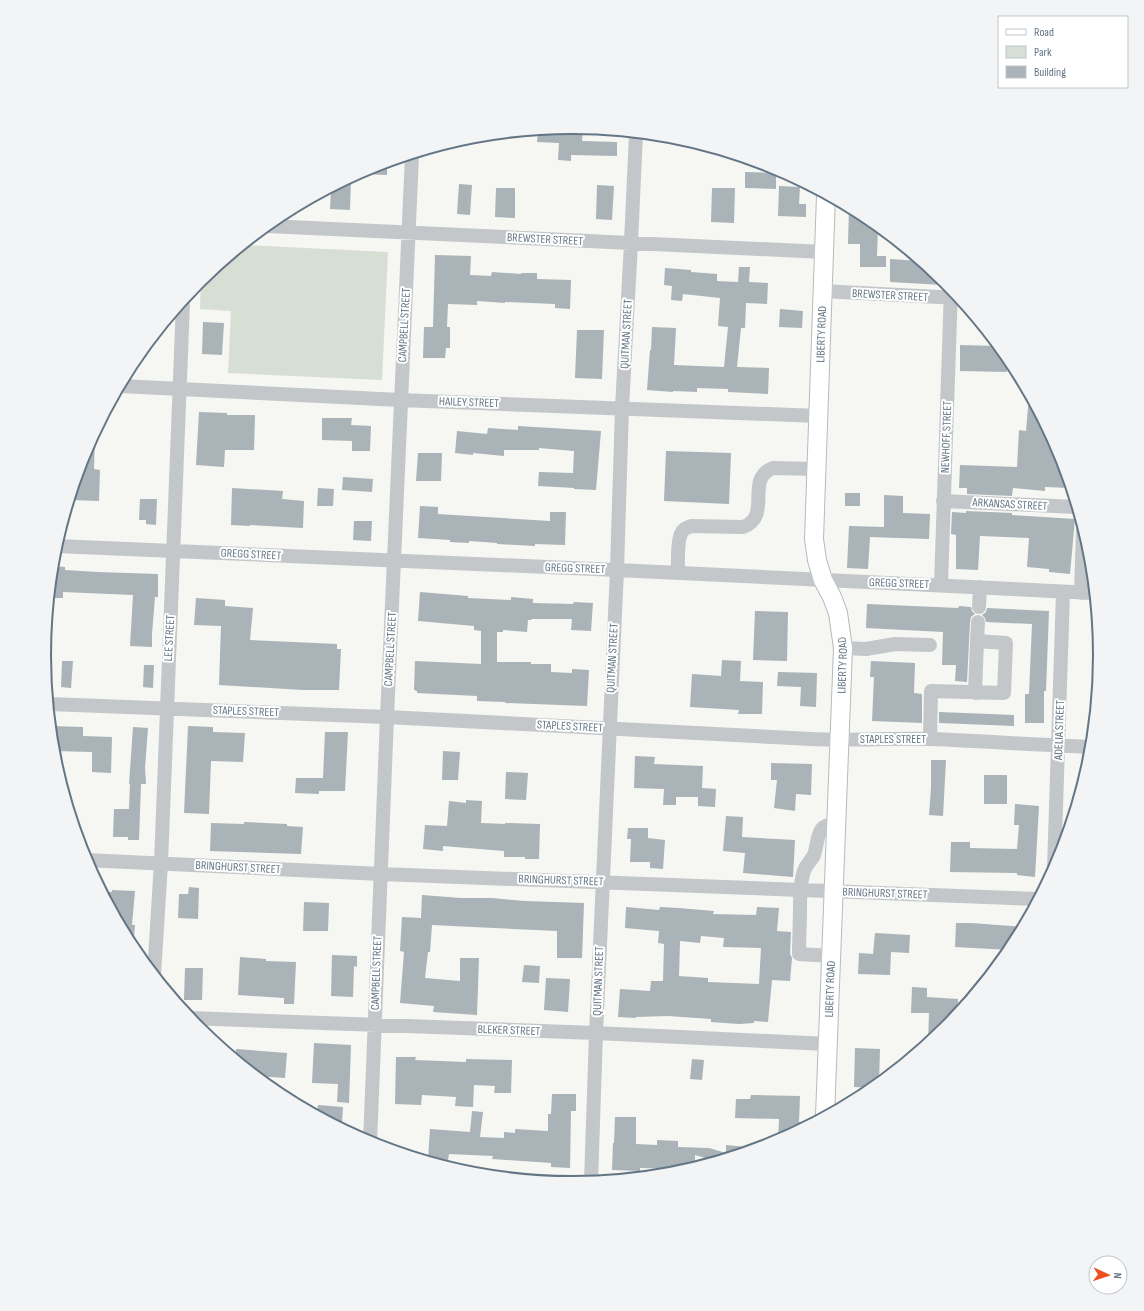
<svg xmlns="http://www.w3.org/2000/svg" width="1144" height="1311" font-family="'Sofia Sans Condensed',sans-serif">
<style>
.green{fill:#d7ded4}
.building{fill:#aab3b8;fill-rule:evenodd}
.lines{fill:none;stroke-linecap:round;stroke-linejoin:round}
.major-casing{stroke:#b6babe;stroke-width:20}
.minor{stroke:#c3c7ca;stroke-width:14}
.major{stroke:#fff;stroke-width:18}
.labels{text-anchor:middle;stroke-width:4;stroke-linejoin:round;paint-order:stroke}
.street-label{font-size:12px;fill:#647685;stroke:#fff}
.rim{fill:none;stroke:#647685;stroke-width:2}
</style>
<rect width="100%" height="100%" fill="#f6f6f3"/>
<path class="green" d="M243,245L388,252L382,380L228,373L231,311L200,309L201,280Z"/>
<path class="building" d="M572,128L583,129L582,141L617,142V156L571,155V161L558,160L559,143L537,142L538,131Z
M387,162V175L359,174L370,168Z
M745,172L776,173V189L745,188Z
M351,178L350,210L330,209L331,189Z
M459,184L472,185L470,215L457,214Z
M597,185L614,186L612,220L596,219Z
M779,186L800,187L799,204H806V217L778,216Z
M496,188H515V218L495,217Z
M712,188H735L734,223L711,222Z
M849,208L866,217L878,227L877,256H886V267H860V244H848Z
M435,255L471,256L470,275L491,276L492,272L521,274V273H537V279L571,280L570,309L555,308V304L505,302V303L477,301V305L448,304L447,327H450V348H446L445,358H423L424,327H433Z
M890,259L919,261L946,283L944,285L890,282Z
M739,267H750L749,282L768,283L767,304L746,303L745,328H741L737,367L769,368L768,394L728,392V389L697,388V392L673,391V392L647,390L650,350H651L652,327L676,328L674,365L724,367L728,327L718,326L720,298L683,294L682,301L671,300L672,286L664,285L665,268L691,270V272L717,274V281L738,282Z
M780,309L803,311L802,328L779,327Z
M203,322L224,323L222,355L202,354Z
M577,330H604L602,379L575,378Z
M960,345L998,346L1007,358V372L960,371Z
M1029,396L1060,454L1070,488L1045,487V491L1013,488L1012,496L967,494V488H959L960,465L1017,467L1019,430L1026,431Z
M199,412L227,413V415H255L254,450H225L224,467L196,465Z
M322,418H352L351,425L371,426L370,451H352V441L322,440Z
M518,426L601,431L596,490L574,489V488L538,486L539,472L573,473L574,451L539,448V450H504V456L473,453V455L455,453L457,431L487,434L488,428L518,430Z
M95,433L94,469L100,470L99,501L70,500L84,453Z
M666,451L731,453L729,504L664,501Z
M418,453H442L441,481H416Z
M343,477L373,479L372,492L342,490Z
M232,488L283,491L282,499L304,501L303,528L250,525V526L231,525Z
M318,488L334,489L333,506H317Z
M845,493H860V506H845Z
M884,495L903,496V513L930,514L929,539L870,537L868,569L847,568L849,526L884,527Z
M140,499H157L156,525L146,524V520H139Z
M420,506L438,507V514L550,521V512H566L565,545L535,544V546L497,544V543L469,541V543L450,542V540L418,538Z
M966,511L1012,513V515L1075,519L1070,574L1049,572V569L1027,567L1029,538L980,536L978,570L956,569V535L951,534L952,512L966,513Z
M354,521H372L371,541L353,540Z
M53,566L65,567V570L97,572L158,574V597H155L152,634V647L130,646L133,595L63,592V598H50Z
M420,592L468,596V598L511,600V597L533,599V603L573,604L574,602L593,603L591,631L571,630L572,619H532L531,620H528L527,632L503,630V632H497V662H531V664H551V672L572,673V669L589,670L587,706L505,703V702L477,701V696L417,693V691L414,690L415,661L481,664V631L474,630V626L418,621Z
M196,598L225,600V606L253,608L250,640L337,644V649H341L339,690H303L219,685L221,626L194,625Z
M867,604L958,608L959,606L971,607L972,611L975,614L971,617L970,622L967,682L955,681L956,665H942L943,632L866,628Z
M987,608L1049,611L1046,691H1044V723H1025V694H1029L1032,624L986,622L985,618L982,615L986,612Z
M755,611L788,612L787,661L753,660Z
M722,660L741,661L740,681L763,682L762,714H738L739,710L690,707L692,674L721,676Z
M62,661H73L71,688L61,687Z
M871,661L915,663L914,693L922,694V723L872,721L874,677H870Z
M144,665H154L153,688L143,687Z
M778,672L817,673L816,707L800,706L801,687L777,686Z
M939,712L1014,715V726L939,723Z
M51,726L83,727V736L112,737L111,773L92,772V752L53,751Z
M188,726L213,727V732L245,733L243,762L211,761L209,814L184,813Z
M133,727L148,728L145,768L146,784H141L139,840H128V837H113L114,809H129L130,784H129Z
M325,732H348L345,791H319V794L295,793L296,778H323Z
M443,751L460,752L458,780H442Z
M635,756L655,757L654,764L703,766L702,788L716,789L715,807L698,806V797H676V805H663L664,789L634,788Z
M931,760H946L943,816L929,815L931,788Z
M771,763L812,764L811,795L796,794L795,811L774,808L777,780H771Z
M506,772L528,773L526,800L505,799Z
M984,775H1007V804H984Z
M466,800L482,801L481,823L505,824V823L540,824L539,859H525V857H504V851L443,846V851L423,849L425,825L447,826L449,801L466,803Z
M1015,804L1039,806L1035,877L1017,875V873L950,872L951,842H970V848L1017,849L1019,825H1014Z
M726,816L743,817L742,837L795,840L793,877L743,873L745,853L723,851Z
M244,822L287,824V826L303,827L301,854L210,851L211,823L244,824Z
M628,828H648V838L665,840L663,869L650,868V862H630L631,839H627Z
M189,887L199,888L198,919L178,918L179,894H188Z
M112,890L135,891L132,925H135L133,949L102,891L112,892Z
M422,895L461,898H492L525,901L584,903L582,958H557V931L432,925L430,952H428L425,978L460,981V958H479L477,1015L433,1012L434,1006L400,1003L404,952L400,951L402,917L421,918Z
M304,902L329,903L328,931H303Z
M626,907L659,910L660,907L678,908L714,911L713,914L756,915L757,907L779,908L777,931L791,932L790,954L792,958L790,981L772,980L768,1022L754,1021V1023L739,1024L711,1022V1019L668,1016L636,1017V1018L618,1017L620,989L650,991L651,981H663L664,944L658,943L659,931L625,928ZM701,936L724,938L723,947L761,948L759,984L708,982V978L679,976L680,941L700,943Z
M956,923H971L1023,927L1010,950L955,947Z
M875,933L910,935L909,953L891,952L890,975L858,974L859,953L873,954Z
M332,955L357,956V967L354,966L353,997L331,996Z
M240,957L266,959V961L296,962L294,1004H284V998L238,995Z
M524,965L540,966L539,983L522,982Z
M185,968H203L202,1000H184Z
M546,978L570,979L568,1012L544,1010Z
M912,987L927,988V997L958,999L957,1015L945,1029L928,1043L929,1013H911Z
M314,1043L351,1045L349,1103L337,1102L338,1084L312,1083Z
M855,1048L880,1049L879,1083L874,1088L854,1087Z
M236,1049L287,1053L285,1078L256,1076L236,1059Z
M396,1057H416L415,1060L466,1062V1059L512,1060L511,1093H494L495,1086L474,1085L473,1107L455,1106L456,1097L422,1095L421,1105L395,1104Z
M692,1059L704,1060L702,1080L690,1079Z
M552,1094H576V1111H571L570,1168L551,1167V1163L492,1159L493,1156L449,1154L448,1160L428,1159L430,1129L470,1132L472,1111L483,1112L480,1137L504,1138V1132L515,1133V1129L548,1131V1114H551Z
M751,1095L800,1096L799,1122H814L778,1141L779,1119L735,1118L736,1099H750Z
M318,1105L343,1107L342,1122L327,1121L317,1115Z
M615,1117H636V1144L657,1145V1140L678,1141V1147L709,1148L726,1153V1145L757,1148L716,1161L695,1155V1167L689,1169L640,1168V1171L612,1170L613,1143H614Z"/>
<g class="lines">
<defs>
<g id="major">
<path id="s1" d="M825,1116L843,648L838,613L832,597L823,580L817,560L814,539L826,195"/>
</g>
</defs>
<use href="#major" class="major-casing"/>
<path class="minor" d="M267,226L824,252
M822,291L958,298
M120,386L400,400L818,416
M943,501L1076,507
M56,546L617,570L1094,593
M678,573C678,563 677,542 681,534C683,529 686,528 691,526L743,527C773,516 744,479 773,468L816,469
M941,585L951,289
M1081,593L1083,530
M979,607L980,587
M843,648L866,649L895,644L930,645
M975,693L977,641
M49,704L387,717L811,739C850,741 890,738 930,739C983,741 1037,745 1091,747
M930,739L931,691L1004,693L1006,643L977,641L978,622
M85,860L381,874L1038,899
M1054,869L1063,592
M832,956L799,954C799,939 800,923 800,908C800,896 800,882 804,871C806,865 811,861 814,855C819,840 816,822 836,825
M154,975L161,863L183,302
M189,1018L596,1033L828,1044
M370,1143L387,717L412,155
M591,1182L596,1033L617,570L622,408L631,243L636,134"/>
<use href="#major" class="major"/>
</g>
<g class="labels">
<g class="street-label">
<text transform="translate(545 239) rotate(3)" y="4">BREWSTER STREET</text>
<text transform="translate(890 295) rotate(3)" y="4">BREWSTER STREET</text>
<text transform="translate(404 325) rotate(-87)" y="4">CAMPBELL STREET</text>
<text transform="translate(626 334) rotate(-87)" y="4">QUITMAN STREET</text>
<text dy="4" stroke="none"><textPath href="#s1" startOffset="787">LIBERTY ROAD</textPath></text>
<text transform="translate(469 402) rotate(2)" y="4">HAILEY STREET</text>
<text transform="translate(946 437) rotate(-88)" y="4">NEWHOFF STREET</text>
<text transform="translate(1010 504) rotate(3)" y="4">ARKANSAS STREET</text>
<text transform="translate(251 554) rotate(3)" y="4">GREGG STREET</text>
<text transform="translate(575 568) rotate(2)" y="4">GREGG STREET</text>
<text transform="translate(899 583) rotate(2)" y="4">GREGG STREET</text>
<text transform="translate(169 638) rotate(-87)" y="4">LEE STREET</text>
<text transform="translate(390 649) rotate(-87)" y="4">CAMPBELL STREET</text>
<text transform="translate(612 658) rotate(-87)" y="4">QUITMAN STREET</text>
<text dy="4" stroke="none"><textPath href="#s1" startOffset="451">LIBERTY ROAD</textPath></text>
<text transform="translate(246 711) rotate(2)" y="4">STAPLES STREET</text>
<text transform="translate(570 726) rotate(3)" y="4">STAPLES STREET</text>
<text transform="translate(1059 730) rotate(-88)" y="4">ADELIA STREET</text>
<text x="893" y="743">STAPLES STREET</text>
<text transform="translate(238 867) rotate(3)" y="4">BRINGHURST STREET</text>
<text transform="translate(561 880) rotate(2)" y="4">BRINGHURST STREET</text>
<text transform="translate(885 893) rotate(2)" y="4">BRINGHURST STREET</text>
<text transform="translate(376 973) rotate(-88)" y="4">CAMPBELL STREET</text>
<text transform="translate(598 981) rotate(-88)" y="4">QUITMAN STREET</text>
<text dy="4" stroke="none"><textPath href="#s1" startOffset="127">LIBERTY ROAD</textPath></text>
<text transform="translate(509 1030) rotate(2)" y="4">BLEKER STREET</text>
</g>
</g>
<path d="M0 0H1144V1311H0ZM51 655a521 521 0 1 1 1042 0a521 521 0 1 1-1042 0Z" fill="#f3f4f5" fill-rule="evenodd"/>
<path class="rim" d="M51 655a521 521 0 1 1 1042 0a521 521 0 1 1-1042 0Z"/>
<rect x="998" y="16" width="130" height="72" fill="#ffffff" stroke="#c1c8ce"/>
<rect x="1006" y="29" width="20" height="6" fill="#ffffff" stroke="#c1c8ce"/>
<text x="1034" y="36" font-size="12" fill="#647685">Road</text>
<rect x="1006" y="46" width="20" height="12" fill="#d7ded4" stroke="#c1c8ce"/>
<text x="1034" y="56" font-size="12" fill="#647685">Park</text>
<rect x="1006" y="66" width="20" height="12" fill="#aab3b8" stroke="#c1c8ce"/>
<text x="1034" y="76" font-size="12" fill="#647685">Building</text>
<g transform="translate(1108 1275) rotate(93)"><circle r="19" fill="#ffffff" stroke="#c1c8ce"/>
<path d="M0-3L7 15L0 10L-7 15Z" fill="#eb501e"/>
<text y="-6" font-size="11" font-weight="bold" text-anchor="middle" fill="#647685">N</text>
</g>
</svg>
